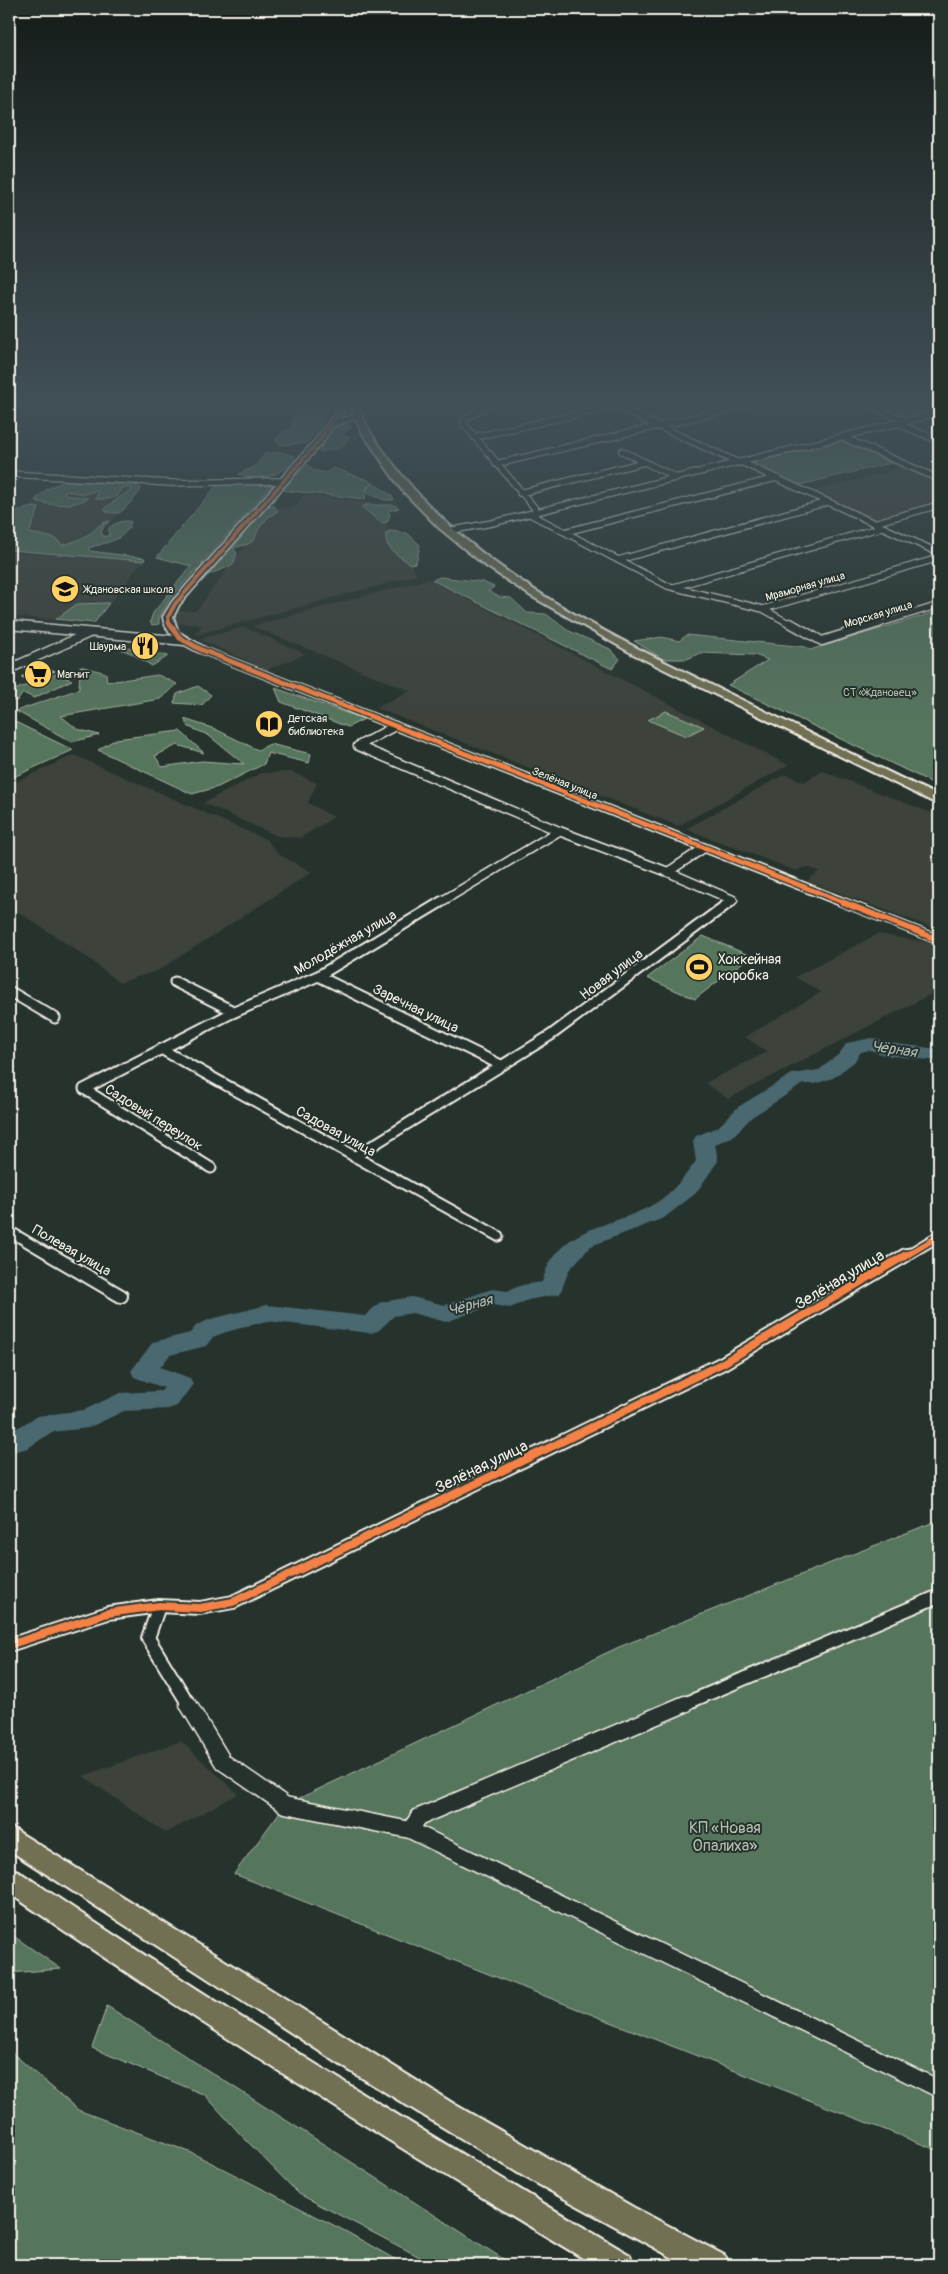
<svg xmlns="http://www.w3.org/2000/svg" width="948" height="2274" font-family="Pangolin,sans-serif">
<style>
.built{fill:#3c423b}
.green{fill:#57755d;stroke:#a6b3a2}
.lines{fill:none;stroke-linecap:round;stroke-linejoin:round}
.river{fill:#4a6870;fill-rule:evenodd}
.building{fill:#71655b;stroke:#f4f1e8}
.minor-far4-casing{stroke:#f4f1e8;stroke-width:8}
.minor-far3-casing{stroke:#f4f1e8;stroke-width:11}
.minor-far2-casing{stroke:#f4f1e8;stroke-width:13}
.minor-far1-casing{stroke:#f4f1e8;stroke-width:16}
.minor-casing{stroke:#f4f1e8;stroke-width:19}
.tertiary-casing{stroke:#f4f1e8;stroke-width:4}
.primary-casing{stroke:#f4f1e8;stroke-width:4}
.minor-far4{stroke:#26332d;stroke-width:5.5}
.minor-far3{stroke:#26332d;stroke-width:8}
.minor-far2{stroke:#26332d;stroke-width:9}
.minor-far1{stroke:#26332d;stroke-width:12}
.minor{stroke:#26332d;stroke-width:16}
.tertiary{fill:#26332d;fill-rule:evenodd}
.primary{fill:#716f52;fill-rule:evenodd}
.cycleway-far3-casing{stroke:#26332d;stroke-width:5.5}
.cycleway-far2-casing{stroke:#26332d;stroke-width:8}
.cycleway-far1-casing{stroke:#26332d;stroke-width:9}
.cycleway-casing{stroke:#26332d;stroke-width:11}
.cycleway-far3{stroke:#f48246;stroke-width:4}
.cycleway-far2{stroke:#f48246;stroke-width:5}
.cycleway-far1{stroke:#f48246;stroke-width:6}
.cycleway{stroke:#f48246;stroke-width:8}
.labels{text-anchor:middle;stroke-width:4;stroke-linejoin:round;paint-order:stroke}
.far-street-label{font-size:11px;fill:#f4f1e8;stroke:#26332d}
.far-poi-label{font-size:11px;fill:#f4f1e8;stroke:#26332d;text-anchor:start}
.far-park-label{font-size:11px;fill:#b5bfb0;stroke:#26332d}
.street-label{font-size:14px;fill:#f4f1e8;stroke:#26332d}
.poi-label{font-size:14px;fill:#f4f1e8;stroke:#26332d;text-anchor:start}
.water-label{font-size:15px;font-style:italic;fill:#b0bab8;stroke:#26332d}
.near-street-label{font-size:16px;fill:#f4f1e8;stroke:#26332d}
.near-park-label{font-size:16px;fill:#b5bfb0;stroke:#26332d}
</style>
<rect width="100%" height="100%" fill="#26332d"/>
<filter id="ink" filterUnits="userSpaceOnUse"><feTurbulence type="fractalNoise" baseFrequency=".02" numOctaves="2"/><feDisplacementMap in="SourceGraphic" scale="10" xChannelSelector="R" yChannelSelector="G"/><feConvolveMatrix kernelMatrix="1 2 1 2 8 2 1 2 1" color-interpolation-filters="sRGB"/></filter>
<g filter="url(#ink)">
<path class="built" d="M872,405H939V408L902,417Z
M904,467L939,482V501L871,520L811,492Z
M54,483L141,489L85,551L9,545V530Z
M305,495L374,503L417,575L195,635L202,625L173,623L177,611H196L274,507L294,508Z
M11,552L142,561L96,623L9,616V554Z
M428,579L788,765L678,826L376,708L410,691L252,626Z
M244,627L305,654L267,670L199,639Z
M74,755L267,840L278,854L312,872L159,970L119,983L87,957L9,906V785Z
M823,771L939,816V930L807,881L819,871L805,867L796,871L686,829L785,774L804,782Z
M291,772L317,783L308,803L334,817L300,838L277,836L203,803L261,773Z
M878,934L931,943L939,947V990L728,1099L705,1083L767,1052L745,1037L821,992L795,977Z
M181,1741L238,1794L166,1833L83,1776Z"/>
<path class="green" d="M298,405H329L320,426L306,443L281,445L275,440L291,427Z
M346,423L351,427L342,435L349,438L339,449C331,448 327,452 319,452L332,427Z
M845,440L895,462L796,486L747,463Z
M280,452L295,456C287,475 256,483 239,474L254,467L265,454Z
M305,462L313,470L326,473L333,468L368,480L371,483L366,488L365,499L279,490Z
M67,480C81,479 133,478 141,489C140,493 122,512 119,513C115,513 110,512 106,512L105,508L132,489L130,487L120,489L118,496L109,499H96L98,492L95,491L85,494L64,491L65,495L88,498C77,506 47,507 35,500L47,489Z
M249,481L273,483L169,600L159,618V624L152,625L150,622L153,613L191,566L157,557L217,485Z
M373,483L391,495L394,500H384L367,493V488Z
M264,505L274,506L278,511L268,517L258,530L254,540L248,544L233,548L237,553L233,565L208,575L211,566Z
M366,505H394L399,508L388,511L390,515L387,522L381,523L362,507Z
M34,507L39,508L29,533L55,538L62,545C69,544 83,538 89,534C97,529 100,522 110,521L104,525L101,532L104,537L109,535V528C115,523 124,519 131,522C124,542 106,542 88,548L90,551L145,558L144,561L9,550V525L18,510Z
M391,531L407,533L420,545L416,563L410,564C398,554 384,550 386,533Z
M440,577L483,582L494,587L488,591L499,597L511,598L527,613L546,614L567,630L610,649L620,659L612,669L432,580Z
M109,603L94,623L56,619L77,604Z
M939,611V786L728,685L768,660L755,655L700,653L687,659H663L634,641L662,637L679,641L687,635L806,647L810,650Z
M101,642L168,656L152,666L131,653Z
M80,666L106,673L107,682L158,675L177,684L160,699L61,716L77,729L99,735L72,742L16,711L79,689Z
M56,674L72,680L34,698L23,693L18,700L9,702V692Z
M198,686L211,695L202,705L174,703L177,694Z
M275,688L364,719L348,727L281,702Z
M666,711L704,727L686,736L648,720Z
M9,719L73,750L9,779Z
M184,719L215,729L258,750L270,744L311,754L309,763L268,753L264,764L218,787L192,794L98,750L116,739L180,731L204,753L177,745L155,756L162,767L202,761L244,764L208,735L189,727Z
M703,936L751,956L695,999L647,978Z
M939,1520V2151L234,1874L285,1805L619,1647Z
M9,1933L61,1969L9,1973Z
M107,2006L508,2262L477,2265H435L299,2194L242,2136L205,2095L92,2048Z
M9,2050L78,2110L192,2153L347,2232L405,2265H9Z"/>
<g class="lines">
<path class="river" d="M872,1038L888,1043L939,1049V1061L884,1055L870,1050L861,1052L854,1062L833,1078L815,1084H803L752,1117L732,1137L715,1144L718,1161L696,1193L664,1218L591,1246L569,1270L560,1294L528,1300L510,1308L493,1305L446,1322L412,1313L394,1316L378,1331L370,1333L267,1321L226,1332L213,1337L206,1346L170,1355L160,1367L190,1378L193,1384L177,1406L168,1409L124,1411L88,1428L52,1432L28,1448L9,1453V1433L37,1416L84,1410L120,1393L161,1391L164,1388L134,1377L131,1371L153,1342L190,1333L197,1325L211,1319L267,1305L365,1316L379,1303L387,1301L412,1297L445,1305L492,1289L507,1291L522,1285L542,1282C558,1227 604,1229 647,1208C668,1198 683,1179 696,1161L693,1141L696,1136L718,1127L738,1107L792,1074L819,1070L839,1054L847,1043Z"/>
</g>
<path class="building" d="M43,667L55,671L34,681L21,677Z"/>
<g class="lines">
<defs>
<path id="minor-far4" d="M492,405L482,408L464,420V424L538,512
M613,405L739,463
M868,405L907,421
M897,423L939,441
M474,437L619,405
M842,437L939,479
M622,451L677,478
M741,462L939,553
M496,464L747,405
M9,474L171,483L282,481
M520,493L645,462
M530,514L668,586L763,609L792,625
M874,523L939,505
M448,531L492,523L939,413
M565,532L776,478
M618,560L828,502
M674,587L882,527
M763,609L939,558
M875,625L939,605"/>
<path id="minor-far3" d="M790,623L822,641L879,623
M9,625L185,641
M9,669L89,633
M395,726L358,746L559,831L668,872L704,848
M668,872L733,900
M439,903L559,831
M729,903L733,900"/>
<path id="minor-far2" d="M318,976L501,1065
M175,982L235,1012
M9,991L55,1018
M161,1049L498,1236
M84,1089L230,1014L318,976L441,902
M84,1089L211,1168
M354,1157L551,1035L730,902
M9,1231L53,1257
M904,1257L939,1236"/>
<path id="minor-far1" d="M51,1255L121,1296
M159,1606L148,1638L189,1705
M9,1645L108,1613L159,1606L200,1608L233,1602L723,1363L906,1255
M682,1705L939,1596"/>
<path id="minor" d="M188,1704L223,1762L285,1805L410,1830L939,2089
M410,1830L419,1817L685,1704"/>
<path id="tertiary" d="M341,405H348L338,420L357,414L361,416L333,426L322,443L179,605L173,617L178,632L205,648L939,936V944L199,652C183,644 166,636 163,617L172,602L316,439Z"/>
<path id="primary" d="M351,405H359C364,426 377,443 390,460C474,574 612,636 736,697C803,730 871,764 939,796V805L633,654L531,596L483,564L439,528L401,489L361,431Z
M9,1826L454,2104L633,2207L724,2255L728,2265H686L523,2176L347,2069L9,1850Z
M9,1868L18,1871C217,2006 423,2132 630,2255L634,2265H594C395,2146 199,2024 9,1893Z"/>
</defs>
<use href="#minor-far4" class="minor-far4-casing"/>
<use href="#minor-far3" class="minor-far3-casing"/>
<use href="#minor-far2" class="minor-far2-casing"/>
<use href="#minor-far1" class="minor-far1-casing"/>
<use href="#minor" class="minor-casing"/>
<use href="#tertiary" class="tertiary-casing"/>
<use href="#primary" class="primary-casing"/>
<use href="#minor-far4" class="minor-far4"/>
<use href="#minor-far3" class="minor-far3"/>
<use href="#minor-far2" class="minor-far2"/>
<use href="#minor-far1" class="minor-far1"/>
<use href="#minor" class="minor"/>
<use href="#tertiary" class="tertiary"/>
<use href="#primary" class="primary"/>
<defs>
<path id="cycleway-far3" d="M170,625L168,617L175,604L319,441L344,405"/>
<path id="cycleway-far2" d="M169,623L180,638L202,650L845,903"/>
<path id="cycleway-far1" d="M842,902L939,940
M904,1257L939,1236"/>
<path id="cycleway" d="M9,1645L108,1613L159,1606L200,1608L233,1602L723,1363L906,1255"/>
</defs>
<use href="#cycleway-far3" class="cycleway-far3-casing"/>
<use href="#cycleway-far2" class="cycleway-far2-casing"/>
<use href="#cycleway-far1" class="cycleway-far1-casing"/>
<use href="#cycleway" class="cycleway-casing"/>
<use href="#cycleway-far3" class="cycleway-far3"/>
<use href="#cycleway-far2" class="cycleway-far2"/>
<use href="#cycleway-far1" class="cycleway-far1"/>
<use href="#cycleway" class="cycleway"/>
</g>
</g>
<linearGradient id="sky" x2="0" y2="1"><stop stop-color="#151c19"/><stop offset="0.56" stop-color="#415057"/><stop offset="1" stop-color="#415057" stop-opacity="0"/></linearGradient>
<rect width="948" height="723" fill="url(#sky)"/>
<defs>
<symbol id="school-disc" viewBox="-11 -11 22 22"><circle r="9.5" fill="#ffd166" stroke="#26332d"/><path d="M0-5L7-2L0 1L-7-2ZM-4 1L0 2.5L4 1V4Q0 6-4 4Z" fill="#111"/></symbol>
<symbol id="restaurant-disc" viewBox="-11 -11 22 22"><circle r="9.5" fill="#ffd166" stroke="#26332d"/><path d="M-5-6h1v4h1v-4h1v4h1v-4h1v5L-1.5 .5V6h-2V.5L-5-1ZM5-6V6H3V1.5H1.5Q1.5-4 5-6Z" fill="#111"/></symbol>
<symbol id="supermarket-disc" viewBox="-11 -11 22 22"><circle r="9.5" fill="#ffd166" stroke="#26332d"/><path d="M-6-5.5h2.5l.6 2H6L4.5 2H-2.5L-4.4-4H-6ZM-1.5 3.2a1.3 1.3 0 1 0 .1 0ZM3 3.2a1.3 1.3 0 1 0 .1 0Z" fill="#111"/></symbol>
<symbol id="library-disc" viewBox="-11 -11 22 22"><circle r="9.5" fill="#ffd166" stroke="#26332d"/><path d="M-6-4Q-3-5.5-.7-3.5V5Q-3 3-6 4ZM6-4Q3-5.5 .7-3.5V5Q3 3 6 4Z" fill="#111"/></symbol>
<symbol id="stadium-disc" viewBox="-11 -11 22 22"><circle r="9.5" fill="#ffd166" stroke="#26332d"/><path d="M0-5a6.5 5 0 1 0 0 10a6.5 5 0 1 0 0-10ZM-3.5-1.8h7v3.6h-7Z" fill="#111"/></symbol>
</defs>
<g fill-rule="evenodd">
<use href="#school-disc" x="49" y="573" width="32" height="32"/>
<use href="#restaurant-disc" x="129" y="630" width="32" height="32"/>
<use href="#supermarket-disc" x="22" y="658" width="32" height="32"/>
<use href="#library-disc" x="253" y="708" width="32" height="32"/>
<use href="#stadium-disc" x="683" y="951" width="32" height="32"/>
</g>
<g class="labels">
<g class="far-street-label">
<text transform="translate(805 586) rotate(-16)" y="4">Мраморная улица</text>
<text transform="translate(878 614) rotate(-17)" y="4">Морская улица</text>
<text transform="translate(565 783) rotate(22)" y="4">Зелёная улица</text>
</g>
<g class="far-poi-label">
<text x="84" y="593">Ждановская школа</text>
<text x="126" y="650" text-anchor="end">Шаурма</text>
<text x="57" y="678">Магнит</text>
<text x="288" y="722">Детская<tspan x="288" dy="13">библиотека</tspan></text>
</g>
<g class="far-park-label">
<text x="880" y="696">СТ «Ждановец»</text>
</g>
<g class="street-label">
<text transform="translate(345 942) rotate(-30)" y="5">Молодёжная улица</text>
<text transform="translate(611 974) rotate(-37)" y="5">Новая улица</text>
<text transform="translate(416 1008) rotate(26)" y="5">Заречная улица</text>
<text transform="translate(154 1117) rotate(32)" y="5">Садовый переулок</text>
<text transform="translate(336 1131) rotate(29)" y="5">Садовая улица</text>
<text transform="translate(72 1250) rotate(30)" y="5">Полевая улица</text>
</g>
<g class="poi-label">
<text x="718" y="964">Хоккейная<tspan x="718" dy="16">коробка</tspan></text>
</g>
<g class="water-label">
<text transform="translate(894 1049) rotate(8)" y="5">Чёрная</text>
<text transform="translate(470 1305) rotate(-15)" y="5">Чёрная</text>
</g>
<g class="near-street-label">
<text transform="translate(839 1279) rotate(-31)" y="6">Зелёная улица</text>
<text transform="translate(481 1466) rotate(-26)" y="6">Зелёная улица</text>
</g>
<g class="near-park-label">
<text x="725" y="1833">КП «Новая<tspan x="725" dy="18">Опалиха»</tspan></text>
</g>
</g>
<rect width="948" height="2274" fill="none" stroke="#26332d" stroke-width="30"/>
<rect x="15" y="15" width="918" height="2244" fill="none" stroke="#f4f1e8" stroke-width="2" filter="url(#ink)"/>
</svg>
